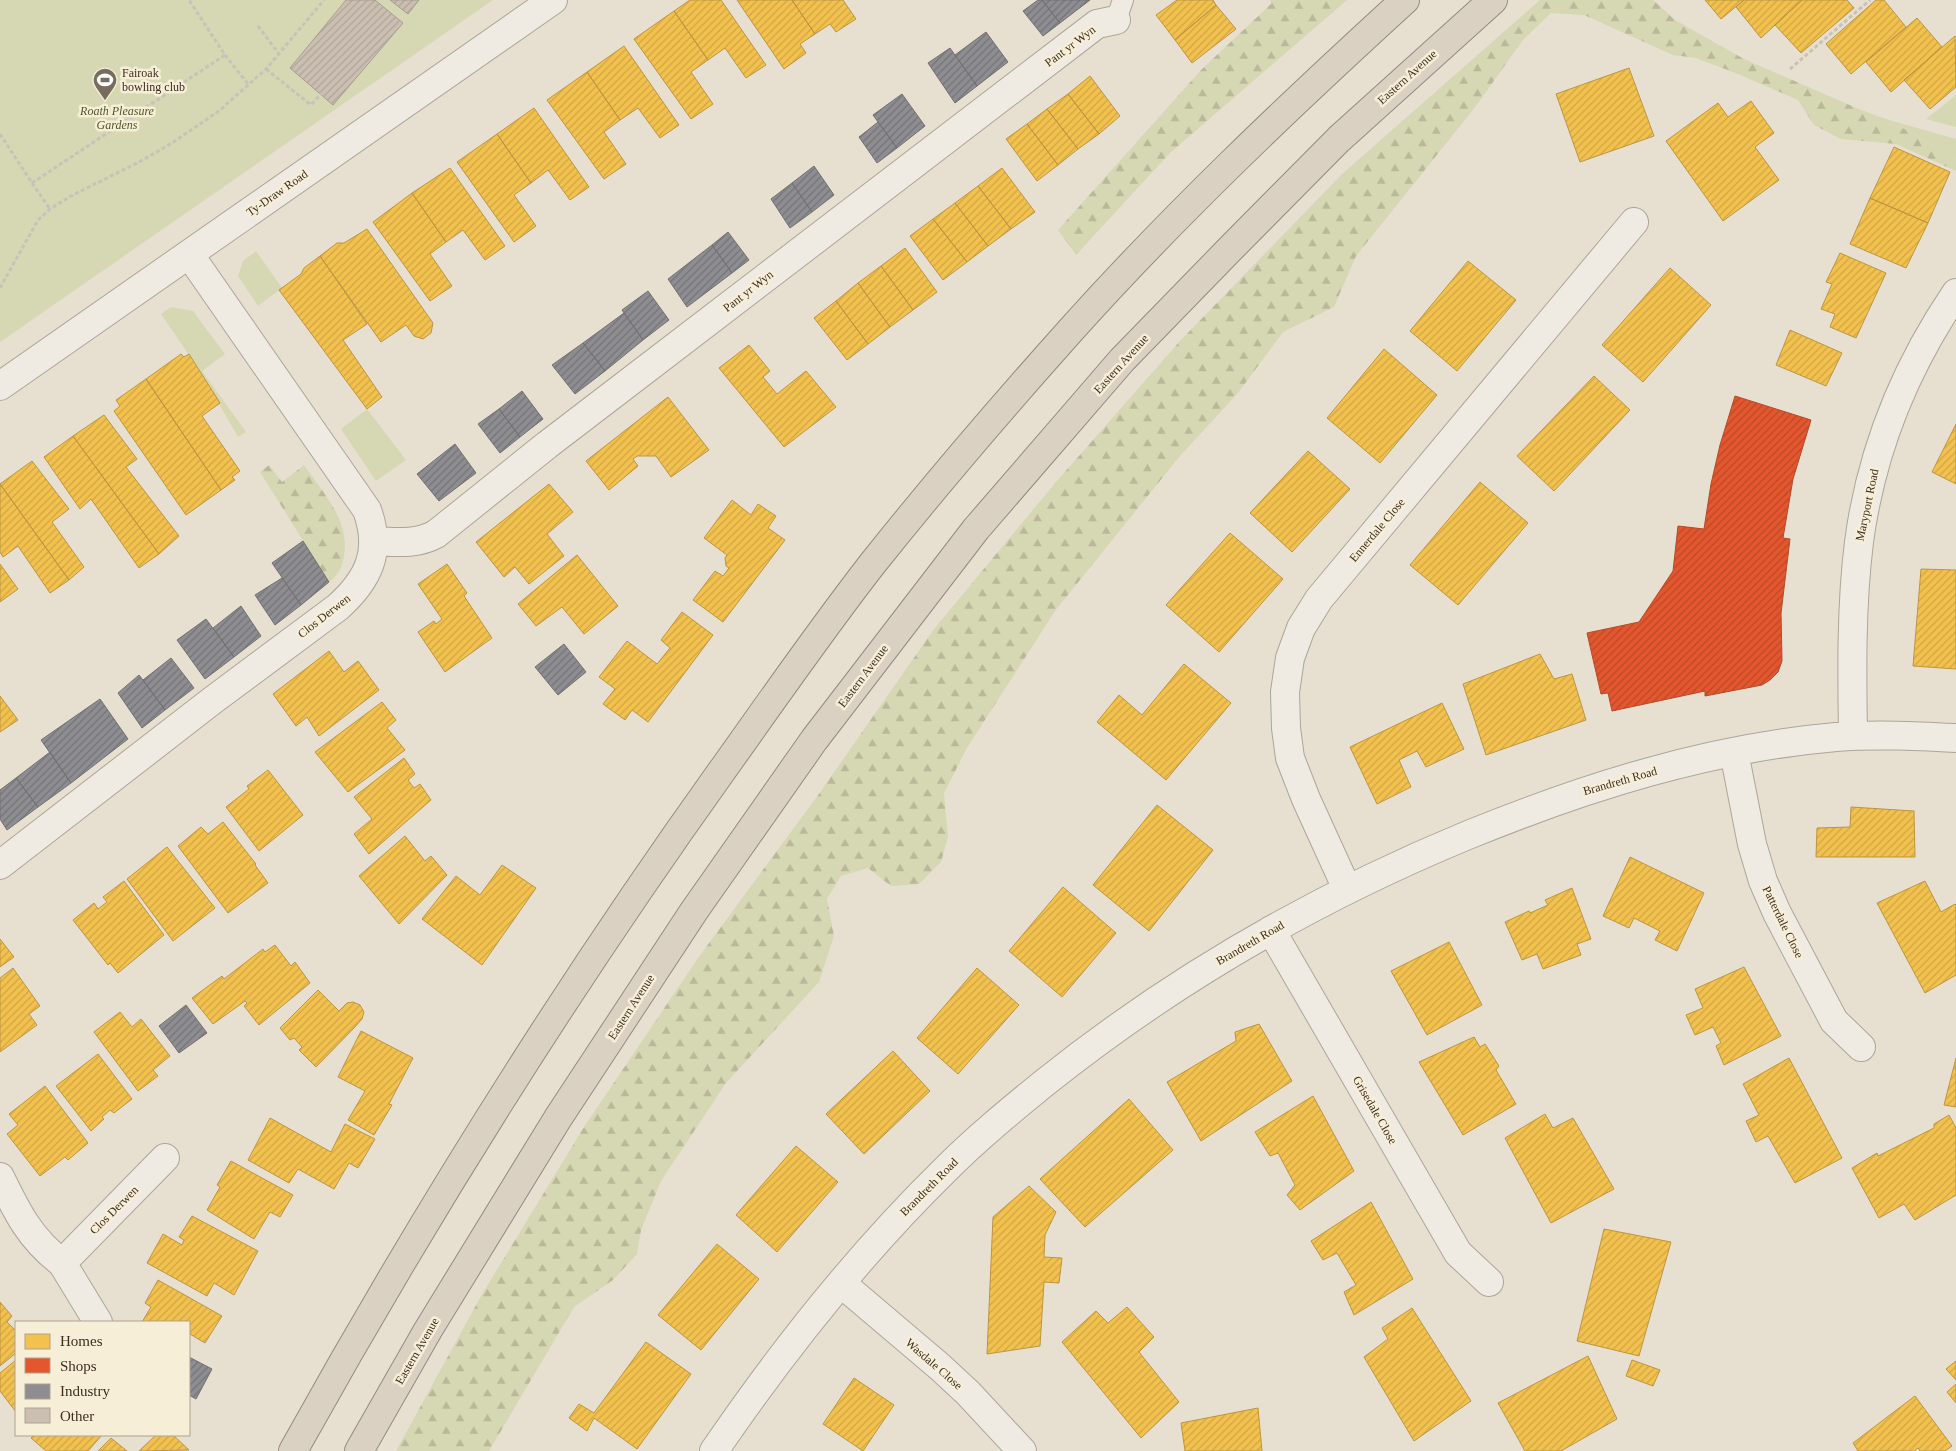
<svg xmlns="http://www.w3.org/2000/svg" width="1956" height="1451" font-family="'Times New Roman',serif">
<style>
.green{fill:#d6d7b3}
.forest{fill:url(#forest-firs)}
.homes{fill:url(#homes-hatch);stroke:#bc9540}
.shops{fill:url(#shops-hatch);stroke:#b24b2a}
.industry{fill:url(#industry-hatch);stroke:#757070}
.building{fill:url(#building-hatch);stroke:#a89c90}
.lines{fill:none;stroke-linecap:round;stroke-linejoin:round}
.lane-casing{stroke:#ada599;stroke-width:22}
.street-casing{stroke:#ada599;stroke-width:30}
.highway-casing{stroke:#928b80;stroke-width:30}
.path{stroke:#c8c2b9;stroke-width:3;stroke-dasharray:4 2.5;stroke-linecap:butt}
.lane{stroke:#efebe3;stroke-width:20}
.street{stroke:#efebe3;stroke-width:28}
.highway{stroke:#dad1c2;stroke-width:28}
.labels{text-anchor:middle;stroke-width:5;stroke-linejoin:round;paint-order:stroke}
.street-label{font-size:12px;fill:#3d2e20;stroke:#f7eed8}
.poi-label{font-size:12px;fill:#3d2e20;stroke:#f7eed8;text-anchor:start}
.park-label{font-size:12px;font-style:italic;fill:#4d5a26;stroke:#f7eed8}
</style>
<defs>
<pattern id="forest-firs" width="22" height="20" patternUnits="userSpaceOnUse" patternTransform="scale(1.25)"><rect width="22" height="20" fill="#d6d7b3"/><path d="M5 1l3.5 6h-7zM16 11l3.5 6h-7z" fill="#b9b99a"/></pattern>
<pattern id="homes-hatch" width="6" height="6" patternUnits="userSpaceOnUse" patternTransform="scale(1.25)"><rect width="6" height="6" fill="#f2c14e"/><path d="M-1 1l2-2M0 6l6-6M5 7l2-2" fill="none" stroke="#d0a644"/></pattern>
<pattern id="shops-hatch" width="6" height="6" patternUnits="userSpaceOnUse" patternTransform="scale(1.25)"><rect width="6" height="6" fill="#e4572e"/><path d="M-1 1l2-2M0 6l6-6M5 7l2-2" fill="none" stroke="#ba4827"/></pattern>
<pattern id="industry-hatch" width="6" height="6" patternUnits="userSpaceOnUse" patternTransform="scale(1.25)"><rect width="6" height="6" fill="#8d8d92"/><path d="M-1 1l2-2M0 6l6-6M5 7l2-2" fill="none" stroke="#747477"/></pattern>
<pattern id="building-hatch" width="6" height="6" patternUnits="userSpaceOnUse" patternTransform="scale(1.25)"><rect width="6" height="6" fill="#cbbfb2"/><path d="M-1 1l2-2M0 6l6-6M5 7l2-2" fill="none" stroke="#afa499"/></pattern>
</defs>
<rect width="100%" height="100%" fill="#e7e0d1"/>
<path class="green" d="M0,0H493L0,342Z
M1956,95V127L1926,119Z
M1847,105L1889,120L1956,139V160L1909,131Z
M256,251L282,288L258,306L238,276L243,261Z
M171,307L193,311L225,354L202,371L246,432L238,437L200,371L161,314Z
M367,409L406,460L376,481L341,429Z"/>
<path class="forest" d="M1270,0H1347L1170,153L1076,255L1058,230L1201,70L1272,3Z
M1540,0H1653L1675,20L1744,59L1909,131L1956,160V171L1896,144L1841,139L1814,125L1798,100L1738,74L1696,58L1673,55L1584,15L1551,13L1523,40L1476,106L1356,256L1334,307L1283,332L1238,393L1180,456L1055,611L967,748L944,793L948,837L941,862L919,884L891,886L868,868L841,876L827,899L834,936L819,982L726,1083L661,1181L641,1230L637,1254L613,1280L574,1307L489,1451H396L481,1296L584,1127L698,958L821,791L934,629L1056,482L1180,341L1342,174Z
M269,465L282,482L304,465C323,493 350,520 344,556C343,566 338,576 329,582L260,472Z"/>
<path class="homes" d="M690,0H721L766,65L746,78L725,48L708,60L674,11Z
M737,0H792L815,34L800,44L806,53L784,69Z
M792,0H843L856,19L836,32L830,24L815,34Z
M1177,0H1213L1216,5L1175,40L1156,15Z
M1705,0H1744L1721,19Z
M1744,0H1802L1761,38L1736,7Z
M1802,0H1847L1854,8L1801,53L1775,25Z
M1876,0H1884L1906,27L1851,74L1826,44Z
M1216,5L1236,29L1192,63L1175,40Z
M674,11L708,60L691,72L713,104L691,119L634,39Z
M1917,18L1942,47L1891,92L1866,62Z
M1955,36L1956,87L1930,109L1904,80Z
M624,46L679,125L660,138L638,108L620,120L587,72Z
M1629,68L1654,136L1580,162L1556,94Z
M587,72L620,120L604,132L626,164L604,179L547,100Z
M1090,76L1120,116L1099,134L1068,94Z
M1068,94L1099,134L1078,149L1047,109Z
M1751,101L1774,133L1755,147L1779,180L1723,221L1666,141L1718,103L1728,117Z
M534,108L589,187L570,200L548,170L531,183L497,134Z
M1047,109L1078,149L1058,165L1027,124Z
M1027,124L1058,165L1037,181L1006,139Z
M497,134L531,183L514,195L536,226L514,242L457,162Z
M1894,147L1950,172L1928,223L1870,198Z
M450,168L505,246L485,260L463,230L446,242L412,193Z
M1002,168L1035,212L1011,229L978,186Z
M978,186L1011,229L988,246L955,203Z
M412,193L446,242L430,254L452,286L430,301L373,222Z
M1870,198L1928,223L1906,268L1850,244Z
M955,203L988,246L967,262L933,219Z
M933,219L967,262L943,280L910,236Z
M367,229L433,323L431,333L423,339L414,336L406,325L381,342L320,256L337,243H344Z
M905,248L937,292L913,310L881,266Z
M1840,253L1886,273L1856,338L1830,327L1835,314L1821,309L1832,284L1826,282Z
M320,256L367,324L343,340L382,397L367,409L279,290L301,274L304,268Z
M1468,261L1516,300L1457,371L1410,331Z
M881,266L913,310L890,327L858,283Z
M1670,268L1711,305L1643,382L1602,345Z
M858,283L890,327L868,344L836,301Z
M836,301L868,344L847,360L814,318Z
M1790,330L1842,353L1826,386L1776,365Z
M749,345L770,371L763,377L777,394L806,371L836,407L784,447L719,368Z
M1384,349L1437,395L1380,463L1327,418Z
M181,354L184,357L189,354L220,403L202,416L240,471L232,477L235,480L221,490L146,379Z
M1594,376L1630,410L1554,491L1517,456Z
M146,379L221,490L186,515L114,411L120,406L116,400Z
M668,397L709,450L671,477L656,456H637L633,459L638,466L609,490L586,461Z
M104,415L137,459L126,467L179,536L159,554L73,436Z
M1956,424V484L1932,472Z
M73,436L159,554L139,568L91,499L80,509L44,457Z
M1308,451L1350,489L1292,552L1250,513Z
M32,461L69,509L52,522L84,567L69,580L0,484Z
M1480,482L1528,523L1458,605L1410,565Z
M0,484L69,580L50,593L18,546L3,557L0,552Z
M549,484L573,512L547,534L564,556L529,584L515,567L504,577L476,542Z
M732,500L751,515L758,504L776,516L768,528L785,540L723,622L693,600L715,571L723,576L729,568L726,566L725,558L727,555L704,538Z
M1230,533L1283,579L1219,652L1166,605Z
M577,555L618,606L584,634L562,607L536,626L518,604Z
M0,564L18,589L0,602Z
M447,564L467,593L464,596L492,638L445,672L418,632L434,621L436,624L442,619L418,584Z
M1921,569L1956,570V669L1913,666Z
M682,612L713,635L648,722L632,710L625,720L603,704L615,689L599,677L627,641L657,664L670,648L661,640Z
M329,651L344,672L358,661L379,690L319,736L307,717L296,726L273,694Z
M1540,654L1554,679L1572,674L1586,720L1486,755L1463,684Z
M1184,664L1231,703L1166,780L1097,722L1119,695L1142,715Z
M0,696L18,720L0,732Z
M382,702L396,720L387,728L405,750L348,792L315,752Z
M1442,703L1464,749L1426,767L1417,751L1399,760L1411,787L1377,804L1350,747Z
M404,758L415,774L408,780L414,788L420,784L431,800L369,854L354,834L372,819L354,797Z
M268,770L303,815L259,851L226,807L249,789L247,786Z
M1157,805L1213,850L1149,931L1093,885Z
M1851,807L1914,811L1915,857H1816L1817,828L1850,827Z
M223,822L256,864L255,865L268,883L228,913L178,846L201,827L208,834Z
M405,836L425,861L431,856L447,875L399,924L359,876Z
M167,847L215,908L173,941L127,879Z
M1630,857L1704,893L1677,951L1655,940L1660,931L1634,918L1629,928L1603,916Z
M502,865L536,888L482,965L422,919L456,876L480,895Z
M124,881L164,935L118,973L110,963L108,965L73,920L94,903L98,909L107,902L103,897Z
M1925,881L1941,912L1955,904L1956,905V975L1925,993L1877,903Z
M1063,887L1116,933L1062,997L1009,951Z
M1572,888L1591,939L1577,944L1581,955L1543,969L1537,954L1522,960L1505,922L1529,911L1530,913L1548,905L1545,900Z
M0,939L14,957L0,967Z
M1449,942L1482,1005L1427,1035L1391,971Z
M275,945L291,966L295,962L310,983L259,1025L244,1006L247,1003L245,1001L213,1024L192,998L222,976L224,979L263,949L265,952Z
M1744,967L1781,1036L1724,1065L1716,1046L1721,1043L1713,1027L1695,1035L1686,1015L1703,1008L1695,989Z
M13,968L40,1006L29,1014L37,1025L0,1052V978Z
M977,968L1019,1005L958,1074L917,1038Z
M318,990L339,1011L347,1003L353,1002L360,1005L364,1012L362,1019L354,1028L316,1067L299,1050L302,1047L294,1038L290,1040L280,1028Z
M120,1012L132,1027L141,1019L170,1056L153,1070L158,1076L138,1091L94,1032Z
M1259,1024L1292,1081L1201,1141L1167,1082L1236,1041L1235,1032Z
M361,1031L413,1058L389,1104L392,1105L374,1135L348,1120L365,1091L338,1077Z
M1474,1037L1480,1047L1485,1044L1499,1066L1496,1070L1516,1104L1463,1135L1419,1062Z
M893,1051L930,1091L864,1154L826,1114Z
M98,1054L132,1099L114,1113L110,1110L102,1117L104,1119L91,1131L56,1086Z
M1789,1058L1842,1158L1795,1183L1768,1136L1756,1142L1746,1121L1759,1115L1743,1084Z
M1956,1058V1107L1944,1105Z
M45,1086L88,1143L68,1160L65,1157L40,1176L7,1134L18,1125L9,1114Z
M1313,1096L1354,1171L1300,1210L1287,1195L1295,1185L1278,1153L1270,1156L1255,1132Z
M1129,1099L1173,1150L1085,1227L1040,1179Z
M1545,1114L1553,1128L1573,1118L1614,1189L1551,1223L1505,1138Z
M1949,1115L1956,1128V1195L1915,1220L1904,1204L1879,1218L1852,1168L1877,1153L1878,1156L1934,1128V1124Z
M270,1118L331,1152L345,1124L375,1139L358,1168L349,1163L334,1189L298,1169L289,1183L248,1160Z
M796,1146L838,1182L777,1252L736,1215Z
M231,1161L293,1195L280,1217L270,1212L254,1239L207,1210L220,1187L217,1185Z
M1029,1186L1056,1212L1045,1235L1044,1257L1062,1258L1059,1283L1044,1282L1040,1346L987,1354L993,1217Z
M1371,1202L1413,1279L1354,1315L1344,1292L1356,1285L1337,1253L1323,1260L1311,1241Z
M192,1216L258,1251L234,1295L214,1283L207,1296L147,1263L163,1234L182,1245L184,1240L179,1237Z
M1604,1229L1671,1242L1639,1356L1577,1341Z
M717,1244L759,1279L701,1350L658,1315Z
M158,1280L222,1316L205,1343L190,1334L189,1337V1322H142L151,1307L145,1303Z
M0,1302L12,1316L7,1322L16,1331V1353L0,1366Z
M1127,1307L1154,1337L1139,1352L1179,1402L1141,1438L1062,1342L1096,1311L1108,1323Z
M1412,1308L1471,1401L1414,1441L1364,1357L1388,1339L1382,1328Z
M646,1342L691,1374L637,1449L594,1418L587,1431L569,1418L579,1404L594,1413Z
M1588,1356L1617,1419L1561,1451H1525L1498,1403Z
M16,1360V1412L0,1391V1373Z
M1632,1360L1660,1370L1653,1386L1626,1376Z
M1956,1361V1380L1946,1369Z
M854,1378L894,1405L863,1451L823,1424Z
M1956,1384V1403L1947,1392Z
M1915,1396L1952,1446L1945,1451H1920L1918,1448L1914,1451H1858L1853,1443Z
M1258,1408L1262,1451H1185L1181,1423Z
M34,1435H102L88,1451H46L31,1438Z
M156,1435H173L189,1450L139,1451Z
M111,1438L127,1451H98Z"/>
<path class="shops" d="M1735,396L1811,420L1793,479L1783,538L1790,539L1781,613L1782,661L1778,672L1770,680L1762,685L1705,696V691L1612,711L1608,693L1601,694L1587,633L1639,622L1673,571L1678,526L1704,529L1711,484L1720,445Z"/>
<path class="industry" d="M1038,0H1042L1060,23L1043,36L1023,11Z
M1042,0H1090L1060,23Z
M986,32L1008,62L977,86L955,55Z
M950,48L977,86L955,103L928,63Z
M902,94L925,126L897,148L873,115Z
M878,122L897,148L877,163L859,137Z
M814,166L834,195L812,212L792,183Z
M792,183L812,212L790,228L771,199Z
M728,232L749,260L732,273L712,245Z
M712,245L732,273L687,307L668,279Z
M648,291L669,320L643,340L622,310Z
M624,313L643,340L605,371L583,343Z
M583,343L605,371L575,394L552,365Z
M522,391L543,419L520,437L499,409Z
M499,409L520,437L500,453L478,424Z
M455,444L476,473L439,501L417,474Z
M303,541L329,582L301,605L272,563Z
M282,578L301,605L275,625L255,595Z
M241,606L261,636L234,657L213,628Z
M206,619L234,657L205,679L177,640Z
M564,644L586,672L558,695L535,667Z
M171,658L194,688L165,710L143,680Z
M139,675L165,710L142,728L118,693Z
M100,699L128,739L71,783L41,740Z
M50,752L71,783L38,807L16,778Z
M16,778L38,807L7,830L0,819V790Z
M186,1005L207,1033L179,1053L159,1026Z
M189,1357L212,1369L196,1399L189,1395Z"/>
<path class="building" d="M346,0H375L403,23L333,105L290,68Z
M390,0H419L408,14Z"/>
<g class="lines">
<defs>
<path id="lane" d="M1116,20L1123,0"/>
<path id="street" d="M0,386L553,0
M374,541C396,542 416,545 436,534L547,445L1097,24L1116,20
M1853,736C1852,672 1851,606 1859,542C1871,452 1905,368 1956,293
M1734,752L1752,844L1763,881L1777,913L1834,1021L1861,1047
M0,865L213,700L338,607C369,579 382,551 367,510L189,254
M1347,889L1306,799L1290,758L1286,728L1285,692L1290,658L1301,628L1319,599L1634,222
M1271,930L1458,1253L1489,1282
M0,1177C17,1212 30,1239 62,1263
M841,1283L940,1367L968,1393L1022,1451
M98,1322L62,1263L165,1158
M714,1451C783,1350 859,1254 947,1168C977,1138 1010,1111 1043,1084C1174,979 1313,899 1468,835C1586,787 1709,748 1836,737C1876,734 1916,736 1956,738"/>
<path id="highway" d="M293,1451C423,1217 565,990 721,772C771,702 820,631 873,563C936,484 1003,406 1070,331C1175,214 1289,106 1405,0
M359,1451L428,1330L558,1118L694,911L814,740L976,529L1122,360L1231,248L1339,139L1493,0"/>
</defs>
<use href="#lane" class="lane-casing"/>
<use href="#street" class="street-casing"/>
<use href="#highway" class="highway-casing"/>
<path class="path" d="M258,26L279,54
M225,55L248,84
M266,69L311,105L321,94
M1790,69L1870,0
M0,134L32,183L225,55L189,0
M32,183L50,209
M0,288L38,220L50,209L71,196L143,160L172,143L219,111L266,69L324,0"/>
<use href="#lane" class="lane"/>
<use href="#street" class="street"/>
<use href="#highway" class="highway"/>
</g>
<defs>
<symbol id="stadium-pin" viewBox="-11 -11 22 30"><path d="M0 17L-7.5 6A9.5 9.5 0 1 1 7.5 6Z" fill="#786c5e" stroke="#f7eed8"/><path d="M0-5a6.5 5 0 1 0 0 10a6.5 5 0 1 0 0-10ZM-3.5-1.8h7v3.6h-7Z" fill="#fff"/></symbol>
</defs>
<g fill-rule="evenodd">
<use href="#stadium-pin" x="91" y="66" width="28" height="38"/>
</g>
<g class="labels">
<g class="street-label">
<text transform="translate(1070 46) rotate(-37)" y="4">Pant yr Wyn</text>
<text transform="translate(1407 77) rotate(-42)" y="4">Eastern Avenue</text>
<text transform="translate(277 193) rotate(-35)" y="4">Ty-Draw Road</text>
<text transform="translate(748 291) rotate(-38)" y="4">Pant yr Wyn</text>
<text transform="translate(1121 364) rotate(-48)" y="4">Eastern Avenue</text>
<text transform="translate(1867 505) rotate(-78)" y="4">Maryport Road</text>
<text transform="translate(1377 530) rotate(-50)" y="4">Ennerdale Close</text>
<text transform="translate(324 616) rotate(-38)" y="4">Clos Derwen</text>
<text transform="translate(863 676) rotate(-53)" y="4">Eastern Avenue</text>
<text transform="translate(1620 781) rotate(-16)" y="4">Brandreth Road</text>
<text transform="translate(1783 922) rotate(64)" y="4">Patterdale Close</text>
<text transform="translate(1250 943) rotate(-30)" y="4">Brandreth Road</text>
<text transform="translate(631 1007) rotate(-57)" y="4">Eastern Avenue</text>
<text transform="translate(1375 1110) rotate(60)" y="4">Grisedale Close</text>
<text transform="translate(929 1187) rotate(-45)" y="4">Brandreth Road</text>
<text transform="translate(114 1210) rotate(-45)" y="4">Clos Derwen</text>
<text transform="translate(417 1351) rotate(-60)" y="4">Eastern Avenue</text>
<text transform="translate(934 1364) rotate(41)" y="4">Wasdale Close</text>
</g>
<g class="poi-label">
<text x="122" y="77">Fairoak<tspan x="122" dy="14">bowling club</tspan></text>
</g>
<g class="park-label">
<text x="117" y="115">Roath Pleasure<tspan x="117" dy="14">Gardens</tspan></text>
</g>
</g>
<rect x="15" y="1321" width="175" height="115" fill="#f7eed8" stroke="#ada18e"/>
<rect x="25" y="1334" width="25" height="15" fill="#f2c14e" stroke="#ada18e"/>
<text x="60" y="1346" font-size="15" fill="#3d2e20">Homes</text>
<rect x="25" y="1358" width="25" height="15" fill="#e4572e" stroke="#ada18e"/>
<text x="60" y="1371" font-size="15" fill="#3d2e20">Shops</text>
<rect x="25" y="1384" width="25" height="15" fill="#8d8d92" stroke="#ada18e"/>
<text x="60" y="1396" font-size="15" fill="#3d2e20">Industry</text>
<rect x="25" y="1408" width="25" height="15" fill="#cbbfb2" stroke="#ada18e"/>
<text x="60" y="1421" font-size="15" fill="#3d2e20">Other</text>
</svg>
